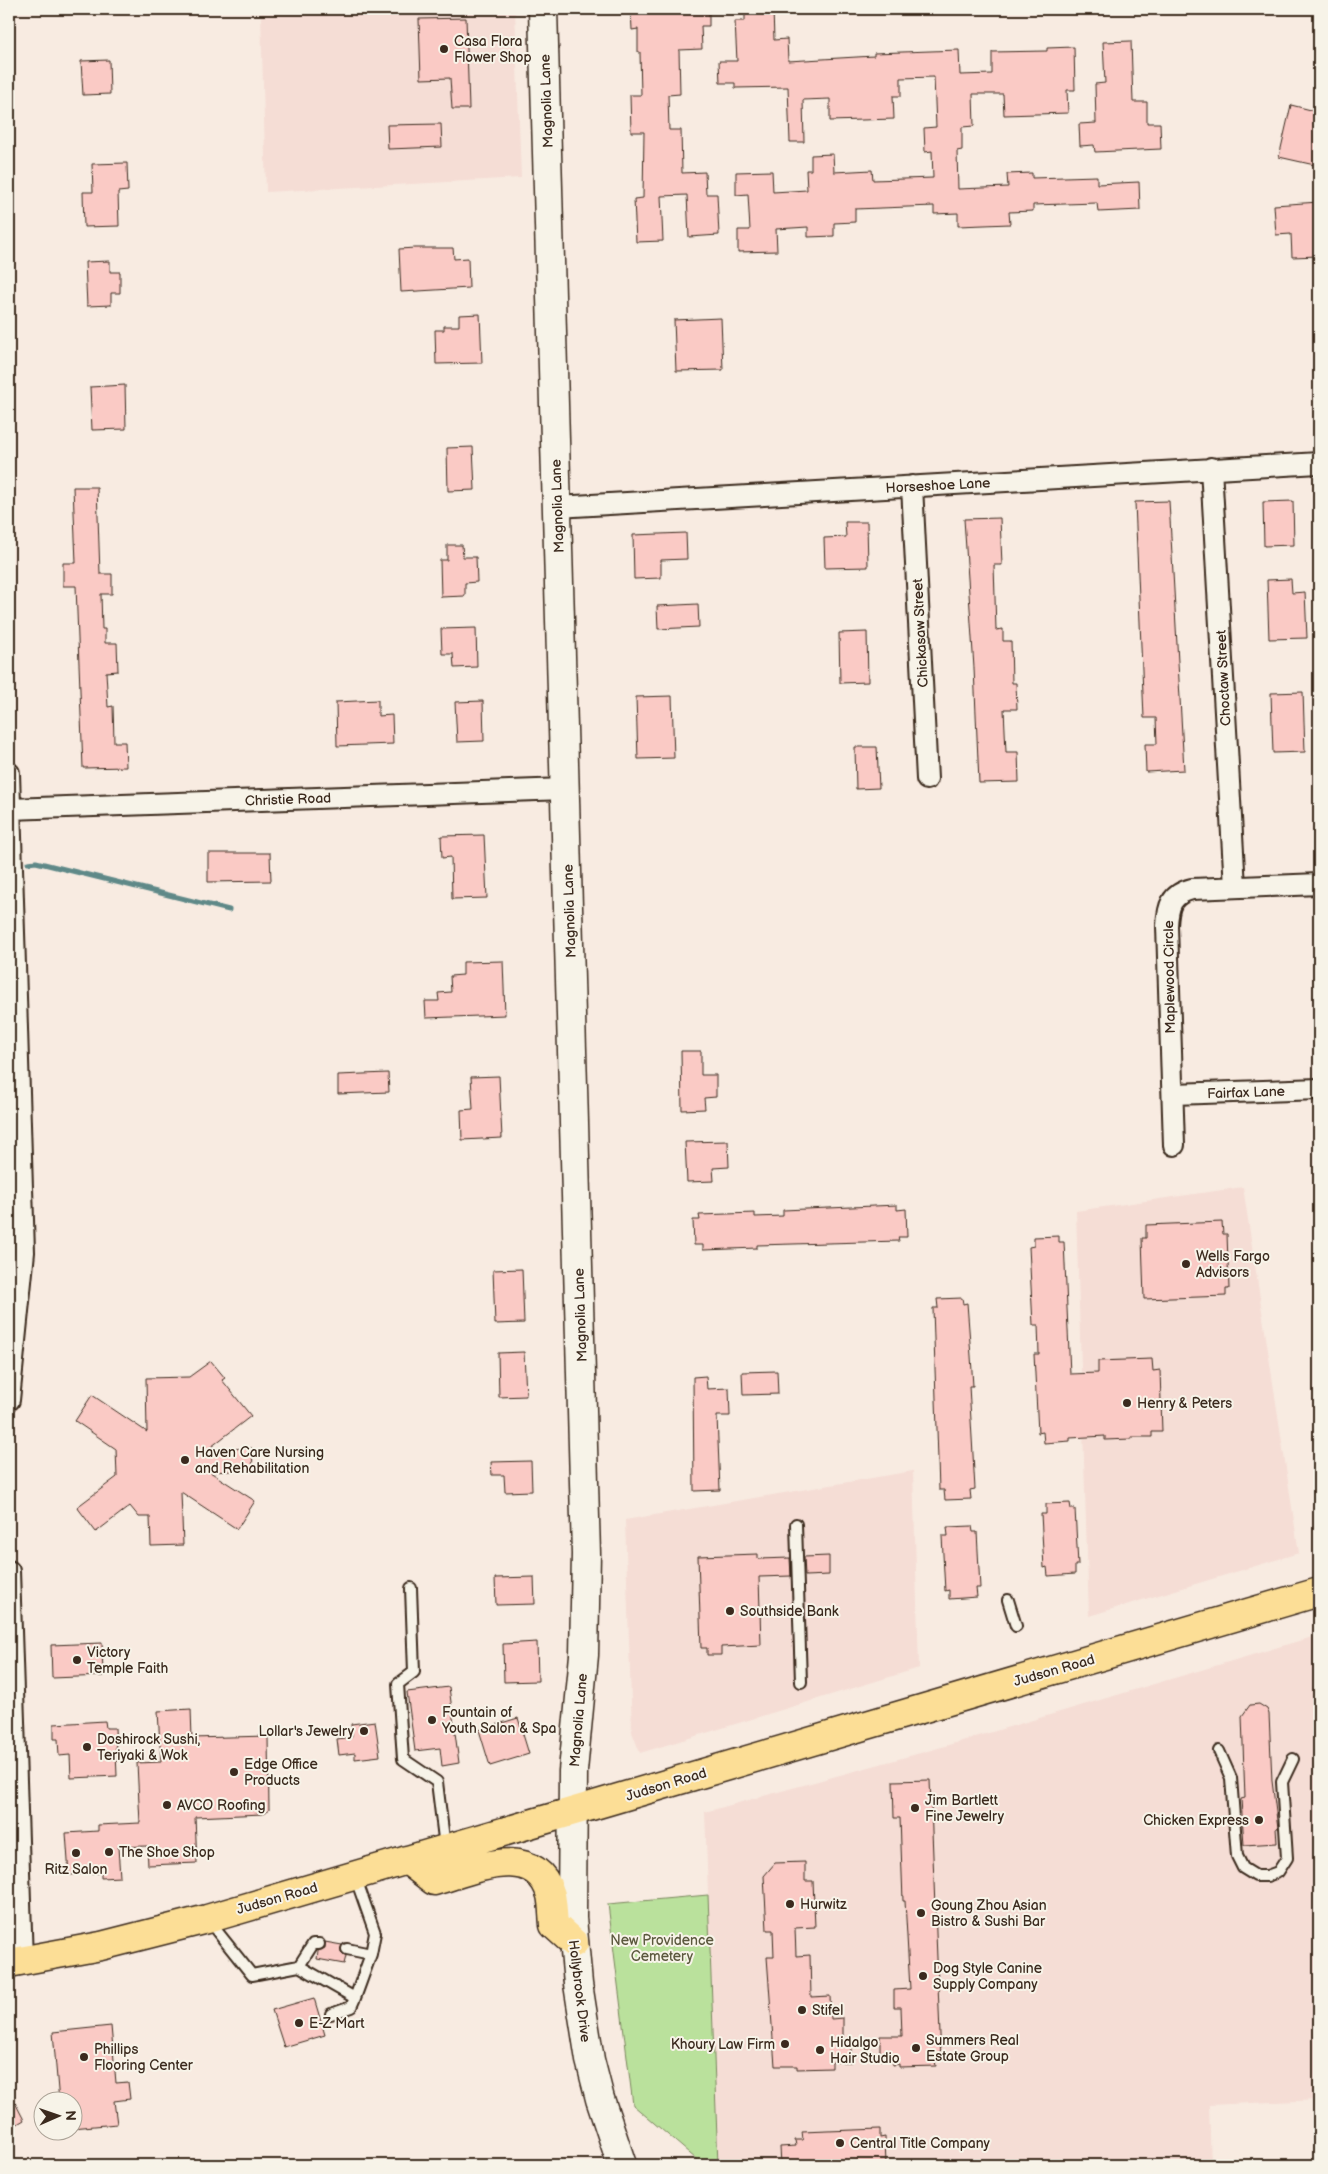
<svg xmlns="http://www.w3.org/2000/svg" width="1328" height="2174" font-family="'Balsamiq Sans',sans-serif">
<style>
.built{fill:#f5ddd5}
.green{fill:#bae19c;stroke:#7a865d}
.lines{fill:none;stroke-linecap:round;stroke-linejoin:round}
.stream{stroke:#5f8988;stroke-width:5}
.building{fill:#facac5;stroke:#3b2a1e}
.lane-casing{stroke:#3b2a1e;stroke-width:14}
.street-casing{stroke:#3b2a1e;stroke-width:24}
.secondary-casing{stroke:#3b2a1e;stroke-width:31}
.primary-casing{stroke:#3b2a1e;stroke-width:31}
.lane{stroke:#f7f3e8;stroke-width:10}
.street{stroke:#f7f3e8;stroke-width:20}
.secondary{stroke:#f7f3e8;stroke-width:28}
.primary{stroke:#fcde96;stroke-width:28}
.poi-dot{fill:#3b2a1e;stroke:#f7f3e8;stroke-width:2}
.labels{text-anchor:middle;stroke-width:4;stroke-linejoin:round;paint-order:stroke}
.poi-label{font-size:14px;fill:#3b2a1e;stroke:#f7f3e8;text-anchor:start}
.street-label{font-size:14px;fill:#3b2a1e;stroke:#f7f3e8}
.park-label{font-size:14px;fill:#5b583e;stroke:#f7f3e8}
</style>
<rect width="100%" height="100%" fill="#f8ebe1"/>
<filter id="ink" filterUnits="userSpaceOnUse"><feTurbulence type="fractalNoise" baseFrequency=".02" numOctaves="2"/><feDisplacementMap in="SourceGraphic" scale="10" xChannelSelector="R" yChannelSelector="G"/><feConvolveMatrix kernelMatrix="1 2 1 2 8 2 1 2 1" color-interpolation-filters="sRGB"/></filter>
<g filter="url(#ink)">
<path class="built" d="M399,9H515L521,178L266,192L261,14Z
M1243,1187L1299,1553L1089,1616L1076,1211Z
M913,1471L919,1668L640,1753L632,1732L625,1520Z
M1319,1635V2100L1209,2105L1211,2165H718L705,1812L935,1749Z"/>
<path class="green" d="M708,1895L718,2165H703L633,2105L608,1904Z"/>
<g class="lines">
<path class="stream" d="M28,863L36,862L229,910"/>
</g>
<path class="building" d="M631,9H709V26H701L702,49L679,50L680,94L668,95L669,130H681L682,173L705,172L706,194H717L719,235L689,237L687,195L661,196L663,241L636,242L634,199L643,198L644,132H631L630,95H641L640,52H638V29L632,30Z
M745,9H773L774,40L787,39L788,61L874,56V53L959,50L960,75L992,74V52L1047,51V48L1074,47L1075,90H1067L1068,113L1004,115L1003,94H973L974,126L962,127V150L957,151L958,189L1008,187L1007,174L1032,173V178L1097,176V184L1139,182L1140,210L1098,212L1097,203L1033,205V211L1009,212L1010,224L958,226V213L934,214V206L855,209V222L834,223V236L808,237V227L776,229L777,251L738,252V230H750L748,194L736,195V172L772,171L773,192L807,190L806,170H811V155L833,154L834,172L872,170L873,180L933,178L932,151L925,152L924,128L936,127L934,77L901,78V96H893L894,119L830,121V99L803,100L804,142H790L788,87L735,88V83H720L719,61H737L735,21H745Z
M466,18L469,109H452L450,78L421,79L419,19Z
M1131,41L1133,102H1147V123H1160L1161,149L1095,152L1094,145L1080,146L1079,124L1096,123L1095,84L1105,83L1103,42Z
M109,60L110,94L83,95L81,61Z
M1291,105L1319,112V166L1279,157Z
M441,124L442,147L388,149L387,125Z
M127,163L128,191L118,192L119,226L84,227L83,192H93L92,164Z
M1319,202V256L1292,257L1291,234L1276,235L1274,205Z
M415,248H453L454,259L468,258L469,288L401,292L399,249Z
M110,261V272H120V293H111V305L87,306L85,262Z
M480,314L482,363L436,364L435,330H444V326H459V315Z
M721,318L723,370L676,371L674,320Z
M125,385L126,429L92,430L90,387Z
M473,447L475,490L448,491L447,448Z
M73,487H97L100,574H112V594H101L102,629H105V643H117L118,671L106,672L108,707L113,706L114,742H125L126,767L83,768L76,586H63V563H76Z
M1169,501L1184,770L1146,772L1145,744H1157L1156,718H1144L1135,502Z
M1293,501L1294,545L1264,546L1263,502Z
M1000,518L1002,565H994L996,630L1003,629V641H1011L1012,683H1016L1017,709H1004L1006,752H1018L1019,782L979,783L974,668L964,519Z
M845,522H867L868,567L825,568L824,538L846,537Z
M686,533L687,559L661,560V578L634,579L633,535Z
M447,545H462L463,557H476L477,582L465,583V596L441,597L440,560H447Z
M1291,579L1292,593L1305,592L1307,638L1269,639L1267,580Z
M698,604L699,627L658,629L657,606Z
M476,628L477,667L454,668L453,654H442L441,629Z
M867,632L868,682L840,683L839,633Z
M1303,692L1305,752L1273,753L1271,693Z
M672,696L674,758L638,759L636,697Z
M378,700V716L392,715L393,744L337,746L336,702Z
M483,701L484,741L457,742L455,702Z
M855,747H877L879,788L856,789Z
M484,835L487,898L452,899L451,857L442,858L441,836Z
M208,853H270L271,881L208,882Z
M503,961L505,1015L426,1018L425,1001H439L438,993L451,992L450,976L463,975V962Z
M681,1051H701V1075H716V1097L704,1098L705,1109L682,1110Z
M388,1073L389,1092L338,1094V1075Z
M499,1076L502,1138L462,1140L461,1110L473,1109L471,1077Z
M728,1141L729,1167L713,1168L714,1181L687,1182L685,1142Z
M897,1205V1210L906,1209L907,1237H898L899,1241L757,1245V1248L703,1250V1245H694L693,1220H700L699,1215L755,1213V1217L783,1216V1210Z
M1222,1222L1223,1234H1227L1229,1289H1226V1296L1144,1299L1142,1238H1146V1225Z
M1059,1236V1242H1064L1070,1374L1098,1373V1361L1152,1359L1153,1371L1160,1370L1162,1432H1152V1437H1131V1439L1105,1440V1436L1070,1438V1441L1044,1443L1043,1432L1038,1433L1034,1354H1039L1038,1325H1033L1029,1247L1034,1246V1237Z
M522,1269L524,1323L495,1324L493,1270Z
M962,1298L963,1304L967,1303L971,1356L973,1386H969L975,1489L970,1490L971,1499L945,1500L944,1490H939L933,1308H938L937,1299Z
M524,1352L526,1396L499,1397L498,1353Z
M211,1361L225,1378L222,1380L251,1416L207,1450L252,1448L253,1470L210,1472L255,1501L237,1529L181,1492L183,1545L151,1546L150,1517H139L130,1506L96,1532L77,1507L117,1477L116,1449L75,1421L92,1395L147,1432L146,1378L189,1377Z
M777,1371L778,1394L743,1395L742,1372Z
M706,1376L707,1389L729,1388L730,1416H717L720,1490L694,1491L693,1377Z
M531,1461L532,1491L505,1492L504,1475H492L491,1462Z
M1070,1503L1071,1509H1075L1078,1565H1075V1574L1048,1576L1047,1567L1044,1568L1041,1514H1046V1504Z
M972,1526L973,1532H977L980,1588H976L977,1597L949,1599V1590L945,1591L942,1536H948L947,1527Z
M758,1554V1559L790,1558L791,1576L759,1577L761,1645L721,1647V1655H707V1648H701L698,1556Z
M829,1556V1575L805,1576L804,1557Z
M534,1577L535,1604L496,1605L495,1578Z
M537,1642L538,1681L504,1682L503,1644Z
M102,1643L103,1676L52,1678L51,1645Z
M449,1687L459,1763L442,1766L440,1748L415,1751L407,1692Z
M1259,1704L1267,1709L1269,1714L1272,1781L1278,1828H1276L1277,1843L1244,1845L1241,1799L1245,1798L1242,1716L1250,1705Z
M191,1709L192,1738L268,1736L269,1810L263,1814L195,1817L197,1863L148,1865L147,1846L118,1847L120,1877L101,1878V1873L69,1875L66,1833L98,1831V1825L140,1823L137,1763L161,1762L158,1711Z
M518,1718L529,1754L490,1766L479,1730Z
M105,1721L106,1728H115L117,1776L71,1778L70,1755L59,1756L58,1739H54V1724Z
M375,1721L380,1756L355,1759V1753L339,1755L337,1739L352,1737L351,1724Z
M930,1780L941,2060L935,2061L936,2066L899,2067V2064L893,2065L892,2060H880V2036H902L901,2007H894V1990L910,1989L905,1901H903L900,1818H894L893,1781Z
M805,1862V1881H813L815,1927L795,1928L796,1956L810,1955L811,1997L830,1996L831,2019L843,2018V2039H851V2062H832V2068L797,2069V2066H775L767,1957H774L773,1930H767L764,1876L775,1863Z
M325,1942L342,1945L341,1952L346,1956L344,1964L317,1959L318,1951L325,1948Z
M314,1998L325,2035L284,2047L272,2010Z
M111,2026L116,2083L128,2082L130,2099L114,2101L117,2124L72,2128V2102H59L53,2032Z
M9,2091L24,2120L9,2129Z
M880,2129V2138L885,2137L886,2165H781L780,2147L796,2146L795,2140H803L802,2132Z"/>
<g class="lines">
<defs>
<path id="lane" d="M796,1524L801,1682
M411,1588L414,1672L398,1684L403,1759L437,1782L445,1847
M1008,1600L1016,1626
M1219,1751L1231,1778L1237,1856L1243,1868L1256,1876H1267L1278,1872L1287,1858L1282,1782L1293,1759
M208,1920L252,1975L299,1966L355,1998L371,1954L375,1933L355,1876
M347,1949L371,1954
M299,1966L313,1944H319
M331,2014L351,2007L355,1998"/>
<path id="street" d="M1211,468L1235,887
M912,486L927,779
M557,507L1319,463
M9,773L24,1252L9,1400
M10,809L565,789
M1173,1094L1319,1089
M1174,1145L1167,926C1168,906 1171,894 1192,889L1319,884
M9,1571L22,1961"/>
<path id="secondary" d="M543,9L586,1554L584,1655L573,1771L572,1918L578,1984L590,2060L600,2099L622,2165"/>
<path id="primary" d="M407,1860L434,1881C471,1871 535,1840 551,1895C553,1904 553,1915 554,1925L574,1943
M9,1963L101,1946L207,1919L1319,1592"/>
</defs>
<use href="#lane" class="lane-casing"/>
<use href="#street" class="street-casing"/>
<use href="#secondary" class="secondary-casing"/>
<use href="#primary" class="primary-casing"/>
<use href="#lane" class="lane"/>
<use href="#street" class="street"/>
<use href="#secondary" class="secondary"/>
<use href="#primary" class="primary"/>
</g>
</g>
<g class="poi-dot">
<circle cx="444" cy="49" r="5"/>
<circle cx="1186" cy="1264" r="5"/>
<circle cx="1127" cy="1403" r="5"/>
<circle cx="185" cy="1460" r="5"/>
<circle cx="730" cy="1611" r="5"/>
<circle cx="77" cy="1660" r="5"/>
<circle cx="432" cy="1720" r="5"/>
<circle cx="364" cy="1731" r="5"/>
<circle cx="87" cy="1747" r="5"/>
<circle cx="234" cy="1772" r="5"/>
<circle cx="167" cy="1805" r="5"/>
<circle cx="915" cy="1808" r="5"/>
<circle cx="1259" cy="1820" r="5"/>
<circle cx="109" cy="1852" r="5"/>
<circle cx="76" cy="1853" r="5"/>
<circle cx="790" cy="1904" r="5"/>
<circle cx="921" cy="1913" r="5"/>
<circle cx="923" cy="1976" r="5"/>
<circle cx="802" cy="2010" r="5"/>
<circle cx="299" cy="2023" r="5"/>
<circle cx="785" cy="2044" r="5"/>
<circle cx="916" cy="2048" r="5"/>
<circle cx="820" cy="2050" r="5"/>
<circle cx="84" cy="2057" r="5"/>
<circle cx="840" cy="2143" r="5"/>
</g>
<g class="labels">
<g class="poi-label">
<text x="454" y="46">Casa Flora<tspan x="454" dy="16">Flower Shop</tspan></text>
<text x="1196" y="1261">Wells Fargo<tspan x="1196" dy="16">Advisors</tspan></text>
<text x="1137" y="1408">Henry &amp; Peters</text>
<text x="195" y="1457">Haven Care Nursing<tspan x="195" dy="16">and Rehabilitation</tspan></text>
<text x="740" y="1616">Southside Bank</text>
<text x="87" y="1657">Victory<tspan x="87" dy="16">Temple Faith</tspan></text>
<text x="442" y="1717">Fountain of<tspan x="442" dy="16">Youth Salon &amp; Spa</tspan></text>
<text x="354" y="1736" text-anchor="end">Lollar's Jewelry</text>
<text x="97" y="1744">Doshirock Sushi,<tspan x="97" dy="16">Teriyaki &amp; Wok</tspan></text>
<text x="244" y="1769">Edge Office<tspan x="244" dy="16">Products</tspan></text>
<text x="925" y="1805">Jim Bartlett<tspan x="925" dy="16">Fine Jewelry</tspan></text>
<text x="177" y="1810">AVCO Roofing</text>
<text x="1249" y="1825" text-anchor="end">Chicken Express</text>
<text x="119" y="1857">The Shoe Shop</text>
<text x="76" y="1874" text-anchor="middle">Ritz Salon</text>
<text x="800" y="1909">Hurwitz</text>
<text x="931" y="1910">Goung Zhou Asian<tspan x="931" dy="16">Bistro &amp; Sushi Bar</tspan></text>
<text x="933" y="1973">Dog Style Canine<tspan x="933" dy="16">Supply Company</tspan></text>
<text x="812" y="2015">Stifel</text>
<text x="309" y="2028">E-Z Mart</text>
<text x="926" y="2045">Summers Real<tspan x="926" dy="16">Estate Group</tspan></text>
<text x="830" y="2047">Hidalgo<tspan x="830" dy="16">Hair Studio</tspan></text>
<text x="775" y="2049" text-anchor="end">Khoury Law Firm</text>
<text x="94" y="2054">Phillips<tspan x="94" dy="16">Flooring Center</tspan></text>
<text x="850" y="2148">Central Title Company</text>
</g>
<g class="street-label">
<text transform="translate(546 101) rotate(-92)" y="5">Magnolia Lane</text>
<text transform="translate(938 485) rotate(-3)" y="5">Horseshoe Lane</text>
<text transform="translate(557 506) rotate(-92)" y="5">Magnolia Lane</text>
<text transform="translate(920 633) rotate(-93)" y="5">Chickasaw Street</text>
<text transform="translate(1223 678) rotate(-93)" y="5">Choctaw Street</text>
<text transform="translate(288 799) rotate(-2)" y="5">Christie Road</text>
<text transform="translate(569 911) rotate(-92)" y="5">Magnolia Lane</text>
<text transform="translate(1169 977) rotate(-91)" y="5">Maplewood Circle</text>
<text transform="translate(1246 1092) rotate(-2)" y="5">Fairfax Lane</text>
<text transform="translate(580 1315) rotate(-92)" y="5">Magnolia Lane</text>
<text transform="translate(1054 1670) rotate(-16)" y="5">Judson Road</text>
<text transform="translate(578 1720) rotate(-85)" y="5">Magnolia Lane</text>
<text transform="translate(666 1784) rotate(-17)" y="5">Judson Road</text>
<text transform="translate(277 1898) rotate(-16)" y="5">Judson Road</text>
<text transform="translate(580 1991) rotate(83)" y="5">Hollybrook Drive</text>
</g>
<g class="park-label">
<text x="662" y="1945">New Providence<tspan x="662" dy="16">Cemetery</tspan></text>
</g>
</g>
<rect width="1328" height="2174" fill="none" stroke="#f7f3e8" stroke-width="30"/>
<rect x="15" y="15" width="1298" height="2144" fill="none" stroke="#3b2a1e" stroke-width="2" filter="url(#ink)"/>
<g transform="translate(58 2116) rotate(88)"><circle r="24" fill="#f7f3e8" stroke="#aca397"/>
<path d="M0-4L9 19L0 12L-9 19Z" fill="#3b2a1e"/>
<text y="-8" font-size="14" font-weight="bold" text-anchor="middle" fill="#3b2a1e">N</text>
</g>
</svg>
